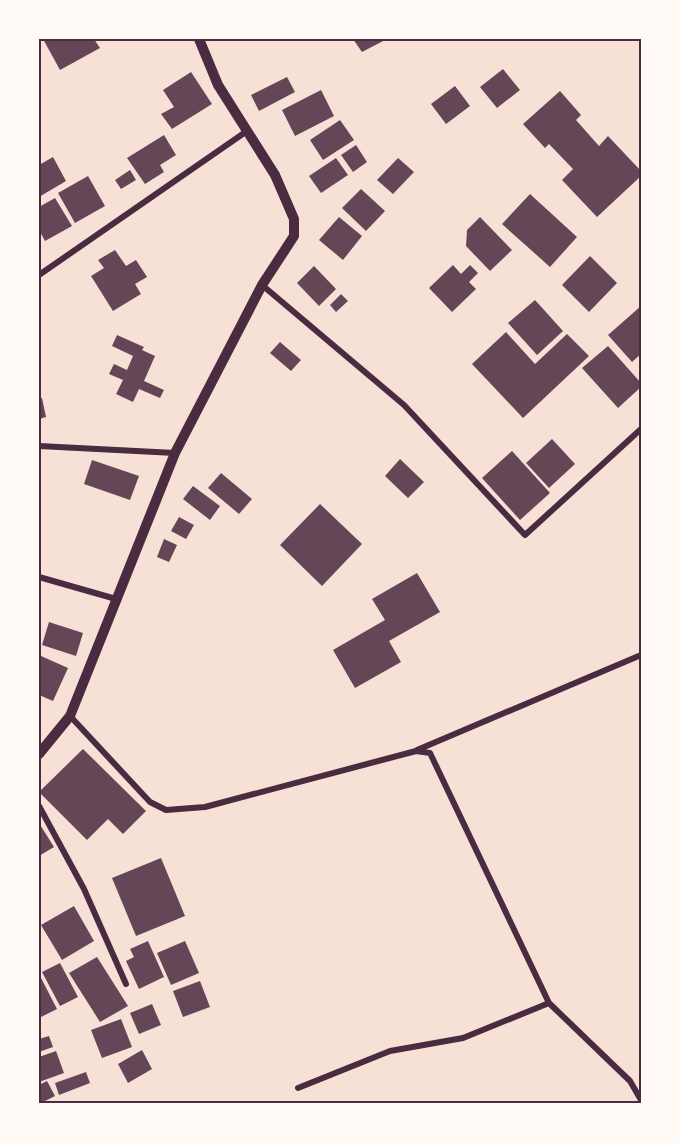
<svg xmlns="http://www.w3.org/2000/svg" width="680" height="1143" font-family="'Fira Sans Condensed',sans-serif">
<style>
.building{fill:#644757}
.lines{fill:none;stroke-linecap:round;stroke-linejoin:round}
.minor{stroke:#4a2c40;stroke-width:6}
.tertiary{stroke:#4a2c40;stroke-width:10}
.neatline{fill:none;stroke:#4a2c40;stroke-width:2}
</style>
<rect width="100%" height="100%" fill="#f7e1d7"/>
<path class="building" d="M43,39H94L100,48L60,70Z
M353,39H387L362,52Z
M503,69L520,90L497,108L480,87Z
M191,72L212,104L172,129L161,114L174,107L163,90Z
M287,77L295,92L259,111L251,95Z
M455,86L470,106L446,124L431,104Z
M321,90L334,116L295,136L282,110Z
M560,91L581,115L576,120L599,146L608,136L641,171V176L597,217L562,180L573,169L549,144L545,148L523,124Z
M340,120L354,140L323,160L310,140Z
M164,135L176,155L160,165L164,172L145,184L127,158Z
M356,145L367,162L353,172L341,155Z
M53,157L66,181L39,197V165Z
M336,158L348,175L321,193L309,176Z
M398,158L414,172L393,194L377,180Z
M130,170L136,180L121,189L115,180Z
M88,176L105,206L75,223L58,193Z
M361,189L385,211L366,231L342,208Z
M530,194L577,237L550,267L502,224Z
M55,198L72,226L45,241L39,230V207Z
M339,217L362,236L343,260L319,240Z
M480,217L512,250L490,271L466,246L467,230Z
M115,250L126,266L136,260L147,277L135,284L141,294L113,311L91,276L104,268L98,260Z
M590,256L617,283L589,312L562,285Z
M453,265L461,274L470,265L478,273L469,282L476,289L452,312L429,288Z
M314,266L336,289L319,306L297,283Z
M341,294L348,301L336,312L330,305Z
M535,300L563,331L537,355L508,323Z
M641,306V354L632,362L608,335Z
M506,332L535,364L567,334L589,356L523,418L472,364Z
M117,335L144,347L142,350L155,356L144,381L164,390L160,398L139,389L133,402L116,394L123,380L109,374L114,364L127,370L133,356L112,346Z
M280,342L301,360L291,371L270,353Z
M608,346L641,383V387L618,408L582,368Z
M42,398L46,417L39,419V399Z
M552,439L575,464L549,488L526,463Z
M512,451L550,493L520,520L482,478Z
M400,459L424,482L408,498L385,476Z
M92,460L139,476L130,500L84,484Z
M221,473L252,499L239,514L208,488Z
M193,486L220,506L210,520L183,499Z
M320,504L362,544L322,586L280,545Z
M179,517L194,525L186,539L171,531Z
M164,539L177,545L169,562L157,557Z
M417,573L440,612L389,641L401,662L355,688L333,650L385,620L372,599Z
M49,622L83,633L76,656L42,645Z
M41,656L68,668L53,701L39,695Z
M83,749L146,811L123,834L108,819L87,840L39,792Z
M39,823L54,847L39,856Z
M161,858L185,916L136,936L112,878Z
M74,906L94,941L62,960L41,925Z
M148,941L164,977L139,989L126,961L134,957L130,949Z
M185,941L199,973L171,985L157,953Z
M97,957L128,1006L100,1022L69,973Z
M60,963L78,997L60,1006L42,972Z
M39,974L57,1009L39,1018Z
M200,981L210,1007L183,1017L173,991Z
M152,1004L161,1025L139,1034L130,1013Z
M121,1019L132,1047L102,1058L91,1030Z
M49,1036L53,1047L39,1052V1039Z
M142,1050L152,1069L128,1083L118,1064Z
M56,1051L64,1073L39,1082V1057Z
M86,1072L90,1083L59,1095L55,1083Z
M47,1081L55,1096L39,1104V1085Z"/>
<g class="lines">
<path class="minor" d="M39,275L247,131
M262,285L404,405L525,535L641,429
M39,446L175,453
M39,577L116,599
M70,716L150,802L166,810L205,807L416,751L430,753L549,1003L630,1081L641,1100
M417,750L641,655
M39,806L84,889L126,984
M298,1088L390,1051L463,1038L549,1003"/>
<path class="tertiary" d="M39,754L70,716L175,453L262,285L294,236V219L275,175L218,85L199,39"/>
</g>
<rect width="680" height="1143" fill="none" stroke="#fffaf5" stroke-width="81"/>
<rect x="40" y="40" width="600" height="1062" class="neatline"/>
</svg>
